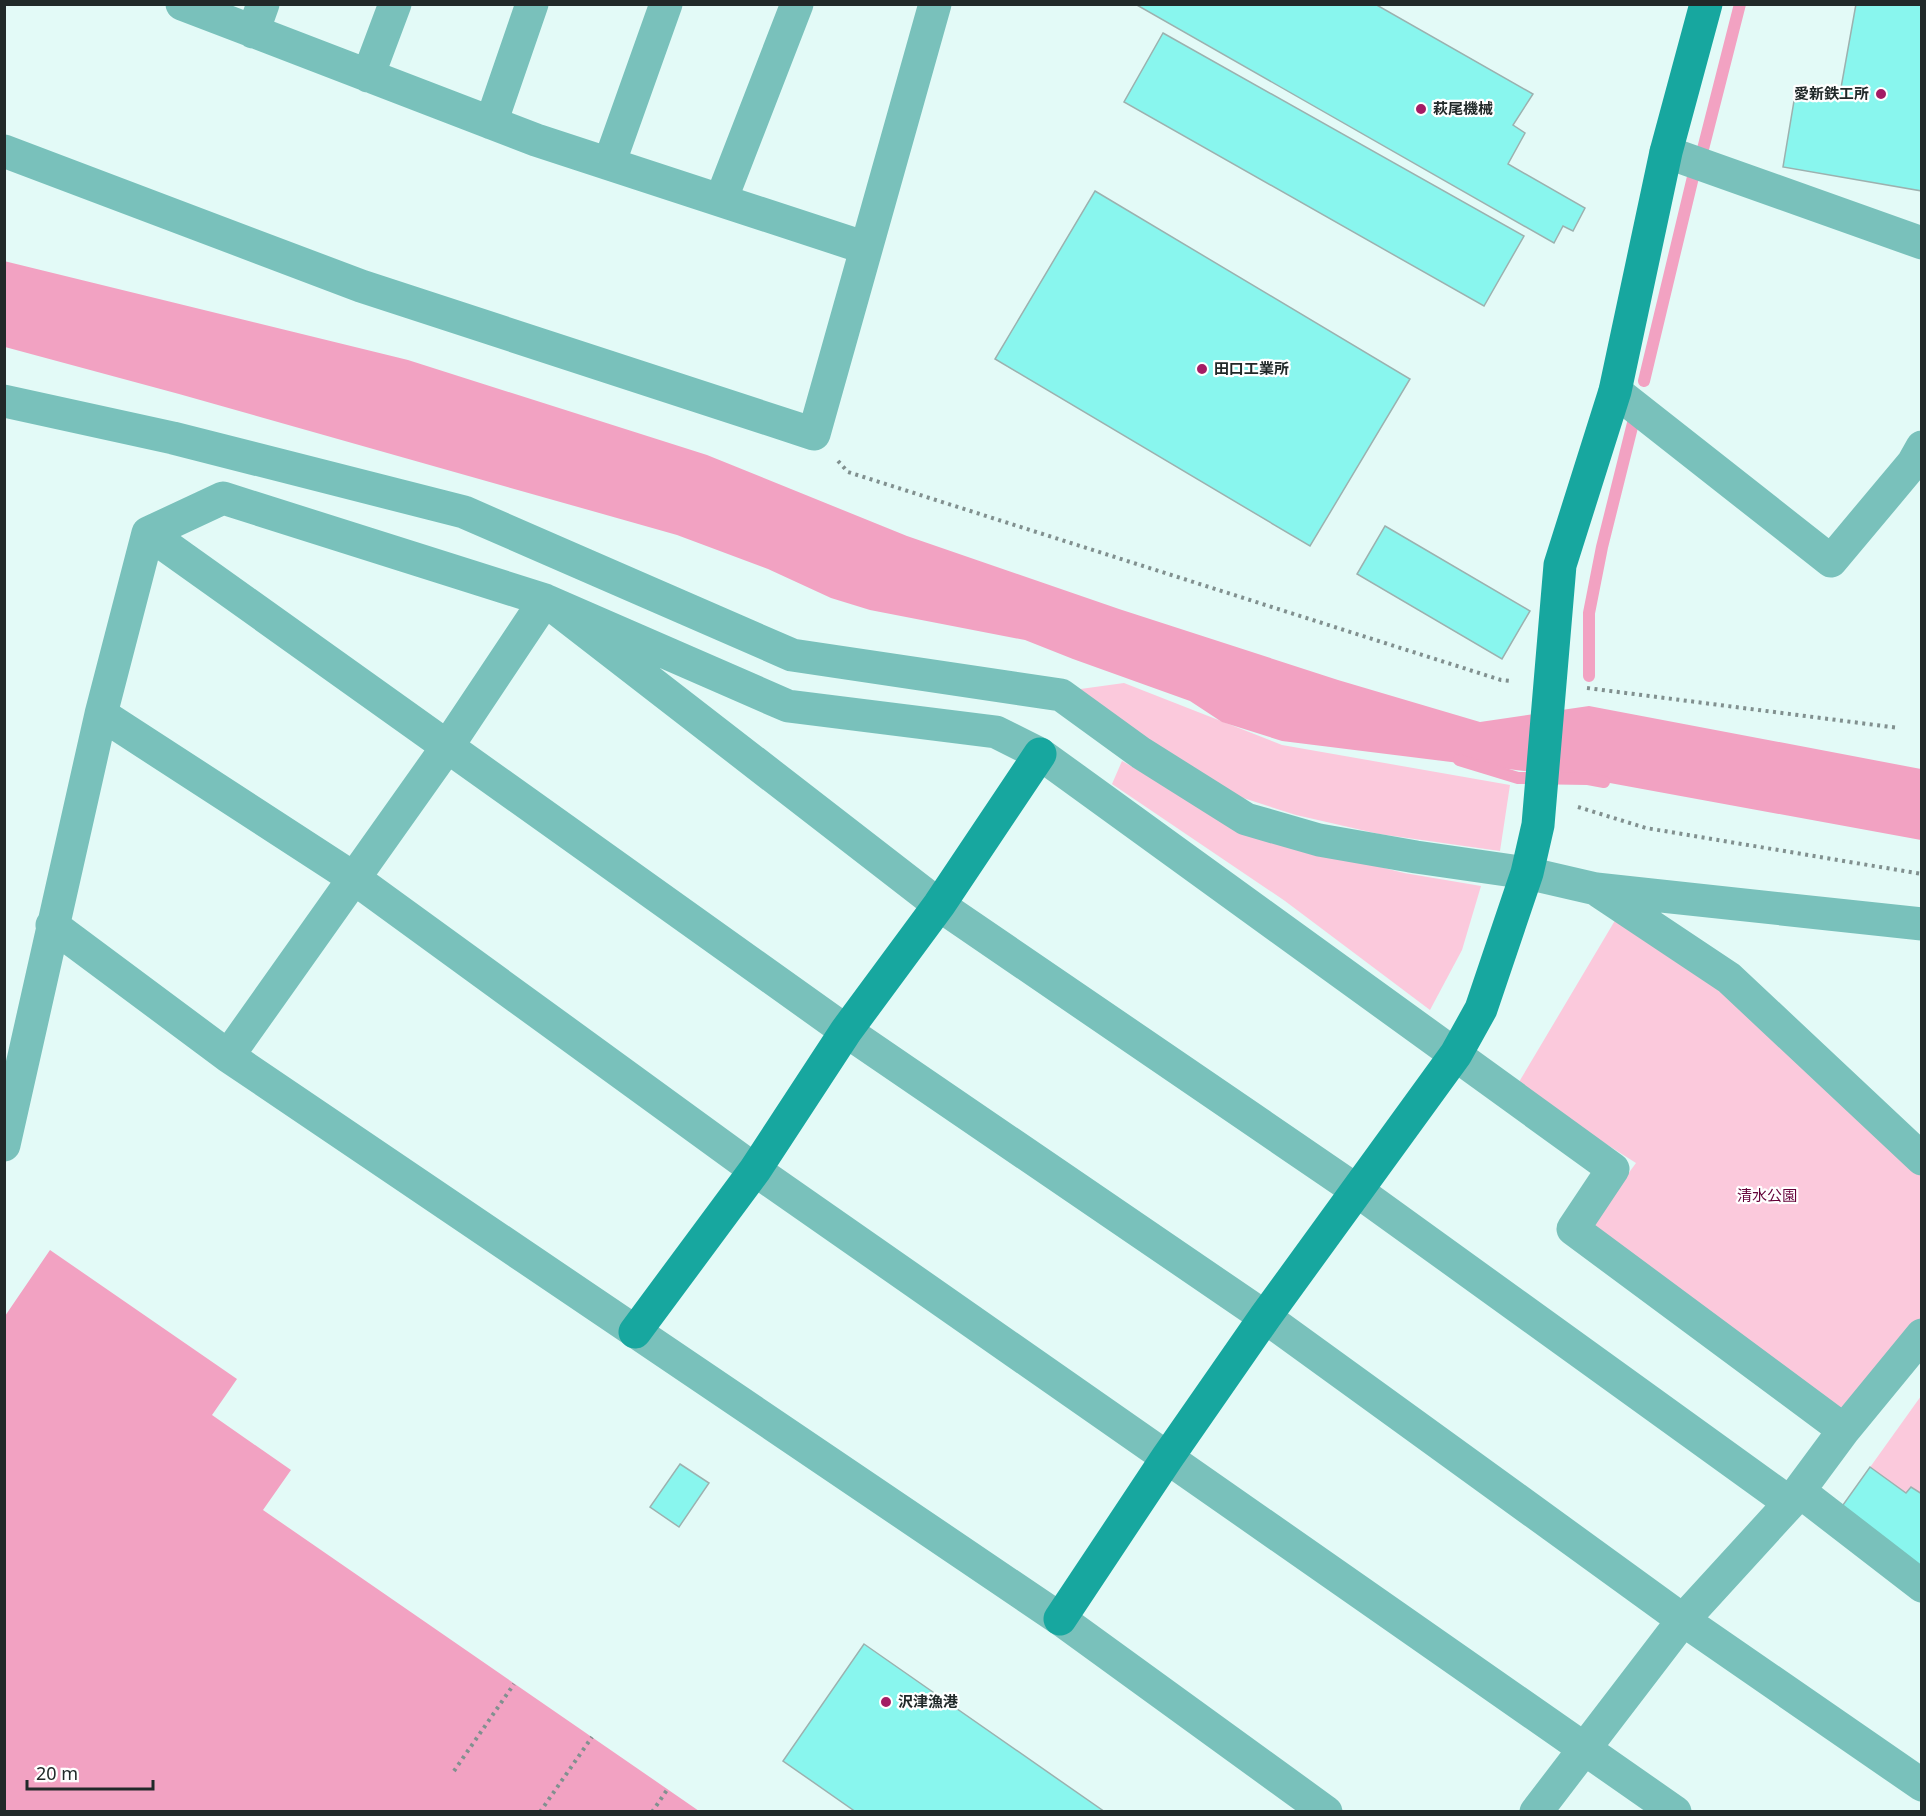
<svg xmlns="http://www.w3.org/2000/svg" width="1926" height="1816" font-family="'Noto Sans','Noto Sans JP',sans-serif">
<style>
.green{fill:#fbc9dc}
.water{fill:#f2a2c2}
.lines{fill:none;stroke-linecap:round;stroke-linejoin:round}
.stream{stroke:#f2a2c2;stroke-width:12}
.building{fill:#89f6ee;stroke:#9cb1af;stroke-width:1.5}
.path{stroke:#81908f;stroke-width:4;stroke-dasharray:3 4.5;stroke-linecap:butt}
.street{stroke:#79c1bb;stroke-width:33}
.secondary{stroke:#17a79f;stroke-width:33}
.poi-dot{fill:#a41c64;stroke:#fff;stroke-width:2}
.labels{text-anchor:middle;stroke-width:4.5;stroke-linejoin:round;paint-order:stroke}
.poi-label{font-size:15px;font-weight:bold;fill:#212929;stroke:#fff;text-anchor:start}
.park-label{font-size:15px;fill:#640339;stroke:#fff}
</style>
<rect width="100%" height="100%" fill="#e3faf7"/>
<path class="green" d="M1124,683L1282,745L1510,785L1500,851L1379,834L1296,815L1237,796L1066,691Z
M1122,761L1258,836L1404,873L1481,886L1462,950L1430,1010L1285,901L1112,784Z
M1623,907L1921,1159V1325L1844,1421L1587,1230L1636,1163L1516,1087Z
M1921,1396V1573L1838,1512Z"/>
<path class="water" d="M4,261L408,360L707,455L907,536L1119,609L1338,680L1480,722L1589,706L1921,769V840L1588,779L1282,741L1222,722L1190,701L1073,659L1025,640L870,610L831,598L768,569L677,535L179,394L5,347Z
M50,1250L237,1379L212,1415L291,1470L263,1510L699,1811H5V1316Z"/>
<g class="lines">
<path class="stream" d="M1703,149L1740,4
M1644,381L1693,177
M1589,676V613L1602,547L1633,423
M1459,760L1518,778L1588,779L1604,782"/>
</g>
<path class="building" d="M1135,4H1375L1533,94L1513,125L1525,133L1508,164L1585,208L1573,231L1563,226L1554,243Z
M1856,4H1922V191L1783,167L1796,89L1839,99Z
M1163,33L1524,236L1484,306L1124,102Z
M1095,191L1410,379L1310,546L995,359Z
M1385,526L1530,611L1502,659L1357,574Z
M680,1464L709,1483L679,1527L650,1507Z
M1870,1467L1906,1493L1911,1487L1922,1494V1570L1838,1512Z
M864,1644L1105,1812H856L783,1761Z"/>
<g class="lines">
<path class="path" d="M838,461L848,472L1501,680L1511,681
M1587,688L1899,728
M1578,807L1646,828L1922,874
M454,1771L514,1684
M540,1812L592,1737
M652,1812L667,1790"/>
<path class="street" d="M182,4L536,140L866,248
M253,32L263,4
M368,76L395,4
M491,123L532,4
M4,151L361,286L814,434L935,4
M1666,152L1922,243
M609,164L666,4
M721,200L797,4
M1615,391L1831,561L1913,463L1922,447
M4,401L173,438L464,512L792,655L1061,695L1141,753L1246,819L1319,840L1416,857L1527,873L1596,889L1922,924
M148,533L846,1031L1265,1317L1683,1620L1922,1785
M101,714L355,879L755,1170L1675,1812
M1600,892L1729,978L1922,1159
M52,925L228,1056L1060,1619L1326,1812
M228,1056L447,747L545,600L939,905L1356,1190L1790,1503
M4,1145L101,714L148,533L223,498L545,600L788,706L996,732L1040,754L1613,1169L1573,1229L1844,1430
M1799,1491L1922,1586
M1536,1812L1683,1620L1790,1503L1844,1430L1922,1335"/>
<path class="secondary" d="M635,1332L755,1170L846,1031L939,905L1040,754
M1060,1619L1167,1458L1265,1317L1456,1054L1481,1009L1527,873L1538,825L1560,565L1615,391L1666,152L1706,4"/>
</g>
<g class="poi-dot">
<circle cx="1881" cy="94" r="6"/>
<circle cx="1421" cy="109" r="6"/>
<circle cx="1202" cy="369" r="6"/>
<circle cx="886" cy="1702" r="6"/>
</g>
<g class="labels">
<g class="poi-label">
<text x="1869" y="99" text-anchor="end">愛新鉄工所</text>
<text x="1433" y="114">萩尾機械</text>
<text x="1214" y="374">田口工業所</text>
<text x="898" y="1707">沢津漁港</text>
</g>
<g class="park-label">
<text x="1767" y="1201">清水公園</text>
</g>
</g>
<rect width="1926" height="1816" fill="none" stroke="#212929" stroke-width="12"/>
<path d="M27 1780v9h126v-9" fill="none" stroke="#212929" stroke-width="3"/>
<text x="36" y="1780" font-size="18" fill="#212929" stroke="#ffffff" stroke-width="4.5" paint-order="stroke">20 m</text>
</svg>
